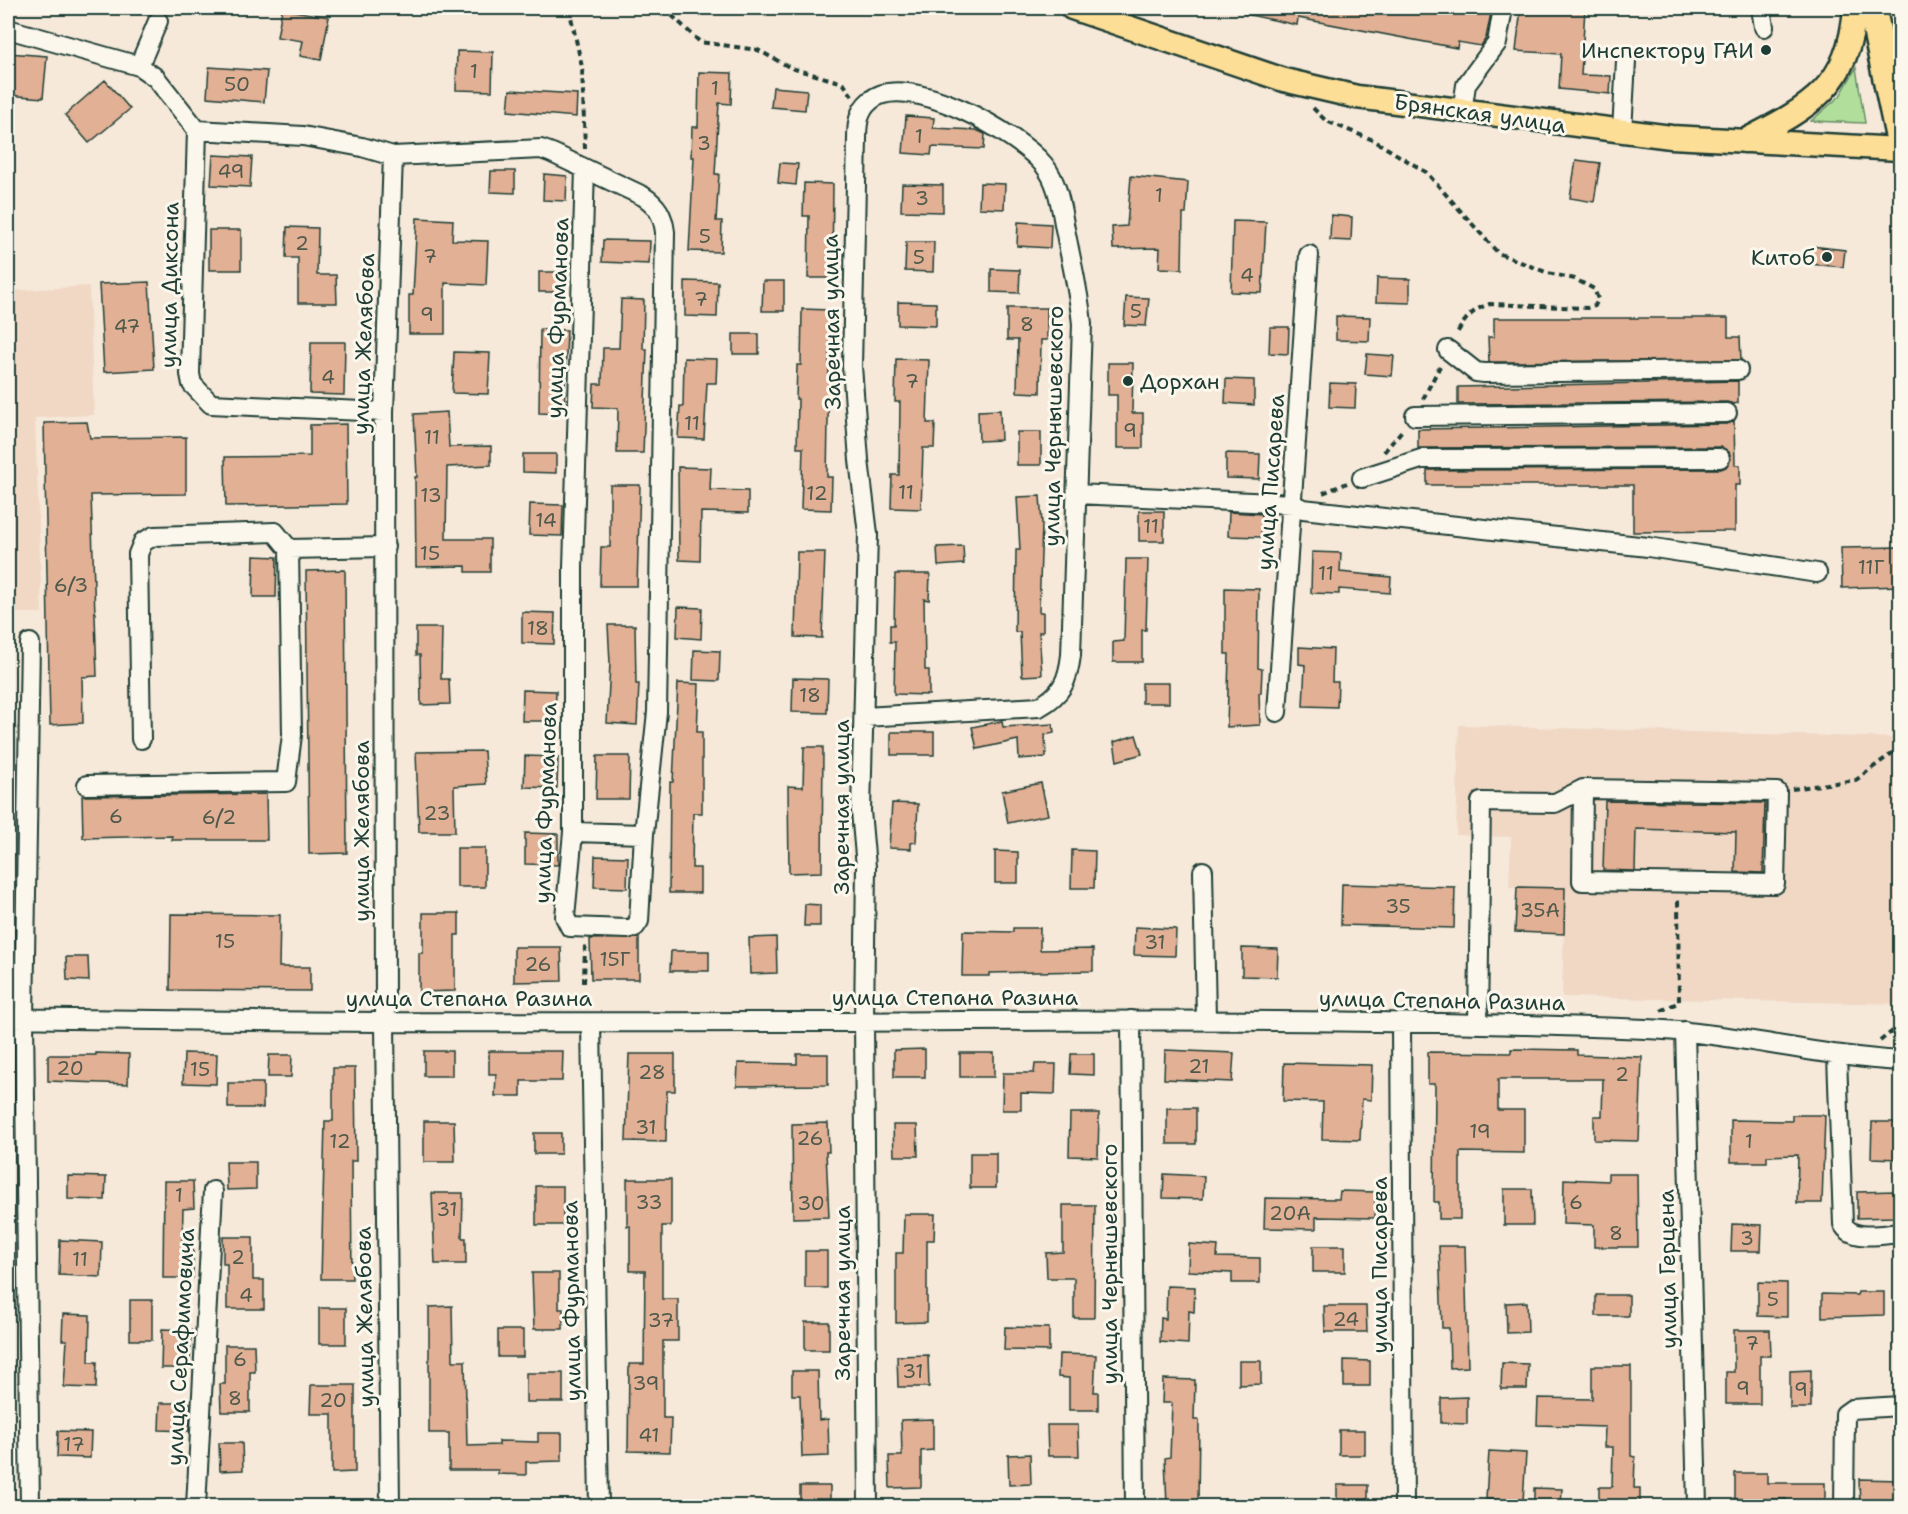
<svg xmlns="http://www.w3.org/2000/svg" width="1908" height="1514" font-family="'Shantell Sans',sans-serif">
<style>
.built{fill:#f0d8c5}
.green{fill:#b2de9c;stroke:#688e68;stroke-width:1.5}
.building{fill:#e2b094;stroke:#1f3d34;stroke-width:1.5}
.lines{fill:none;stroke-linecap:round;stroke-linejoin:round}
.minor-casing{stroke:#1f3d34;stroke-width:22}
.major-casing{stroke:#1f3d34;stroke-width:27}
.highway-casing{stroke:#1f3d34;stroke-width:32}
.path{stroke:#1f3d34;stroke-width:4;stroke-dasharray:6 4.5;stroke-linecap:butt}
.minor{stroke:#fbf7ec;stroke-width:18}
.major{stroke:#fcde96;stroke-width:22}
.highway{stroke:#fcde96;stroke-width:27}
.poi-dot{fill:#1f3d34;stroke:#fbf7ec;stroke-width:2}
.labels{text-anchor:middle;stroke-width:6;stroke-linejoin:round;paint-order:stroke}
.number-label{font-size:20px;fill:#505a4c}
.poi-label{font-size:22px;fill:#1f3d34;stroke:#fbf7ec;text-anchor:end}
.street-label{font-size:22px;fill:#1f3d34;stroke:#fbf7ec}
</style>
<rect width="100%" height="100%" fill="#f6e9da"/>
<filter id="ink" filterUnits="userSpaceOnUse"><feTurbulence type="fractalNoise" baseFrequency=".0167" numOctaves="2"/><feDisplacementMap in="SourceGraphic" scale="12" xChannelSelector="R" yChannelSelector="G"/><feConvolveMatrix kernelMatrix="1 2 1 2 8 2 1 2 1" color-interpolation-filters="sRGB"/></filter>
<g filter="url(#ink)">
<path class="built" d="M89,286L94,415L35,418L42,613H8V291Z
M1459,725L1900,738V1004L1562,997L1565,889L1509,887L1511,837L1456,835Z"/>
<path class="green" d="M1856,68L1865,123L1811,121L1840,96Z"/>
<path class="building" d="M1246,8H1492L1486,38L1481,46L1458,42L1457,48L1298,18L1297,25L1245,14Z
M1521,8H1585L1581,75L1611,76L1610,94L1559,89L1561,54L1516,51Z
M282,9L329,17L321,60L300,56L303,41L277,37Z
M457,51L493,52L492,91L456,90Z
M8,53L47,56L43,98L8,95Z
M209,67L267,71L264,102L207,97Z
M699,72L732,73L731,104L719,103L715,174H719L716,221H722L721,252L689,251L694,157H691L692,127H698Z
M105,80L130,109L89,143L65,115Z
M773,87L807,90L805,110L771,107Z
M510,90L577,94L576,117L508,111Z
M906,116L934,118L933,128L976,130L985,134L984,149L932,147L931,155L903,153Z
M213,155L252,157L250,187L211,185Z
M1576,160L1600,163L1594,202L1570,198Z
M780,163L798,164L796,185L778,183Z
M491,171H515V193L490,192Z
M544,174L567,176L566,201L543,200Z
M1131,176L1188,182L1186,214H1183L1182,269L1159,268L1160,248L1113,249L1112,227L1127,226Z
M804,183L833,184L832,278H808L809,216H803Z
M980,183L1005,184L1004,209L979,208Z
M902,184L943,185V212L901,211Z
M1331,215L1352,217L1351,241L1330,240Z
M417,218L453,220L452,240L488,241L486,285L445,283V334H409V295H413Z
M1233,221L1266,222L1262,293L1231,292Z
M1018,222L1051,224L1050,248L1017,246Z
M287,227L318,228L317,275H336L337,303H298V258H286Z
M209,230H241V270H209Z
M603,240L650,241L649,264L602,262Z
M906,242H934L933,272L905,271Z
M1811,246L1845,250L1843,267L1809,264Z
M991,269L1020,270L1019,293L991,292Z
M539,272H566V292H539Z
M1377,278L1410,279V303L1376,302Z
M685,281L718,282L717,317L685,316Z
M763,281H784V311H762Z
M149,282L154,369L104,372L99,284Z
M1126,297L1149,298L1146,326L1124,325Z
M621,299L644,300L643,349H647L643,453H617L618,408L593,407L594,384H602L603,348H619Z
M898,302L936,303V326L898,325Z
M1007,308H1047V340H1041L1040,393L1017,392L1018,340H1007Z
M802,309L830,310L827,477H832L831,510L801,509L803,448H797L798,399H796L797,365H801Z
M1336,316L1370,317L1369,341L1336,340Z
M1494,318H1728V337H1740L1741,360L1489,362L1488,337H1494Z
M1270,327H1289L1288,354L1269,353Z
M540,329L567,330L564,414L539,413Z
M733,334H759V354H733Z
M311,342H345L344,395L310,394Z
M454,352L490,353L488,394L452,393Z
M1367,354L1394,356L1392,376L1365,374Z
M684,358L717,359L716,383H707L704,439L678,438L680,406L683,407Z
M896,359L929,360L927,423H935L934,448H923L921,509L891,508L892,475H899L900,402H895Z
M1108,363H1133L1132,413H1143V448H1117V395H1108Z
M1226,379L1254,380V405L1225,403Z
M1738,381V403L1734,404L1727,402L1458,404V387Z
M1330,383L1356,384L1355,408L1329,407Z
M1000,410L1001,440L979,441L978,411Z
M447,412L449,447L491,446V465L447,467L446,539H490V572H466V566L416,567L415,477H417L414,414Z
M1734,421L1735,465H1740V485H1735V531L1633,532V485H1427V470L1721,469L1726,467L1731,459L1729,452L1721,447L1418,448V429L1727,424Z
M87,422L90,438L186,437V494L91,495L97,676L82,677L83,723L50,725L44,423Z
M346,424L347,504L226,506L225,457L310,456V425Z
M1017,432H1041V465H1017Z
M1226,453L1260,454L1259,479L1226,478Z
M523,454H556V473L523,472Z
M678,467L711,468L710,490L748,491V513L701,512L700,561L679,560Z
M610,485H640L637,586H600L601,547H610Z
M1040,496L1042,524L1039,612H1043V632H1039L1042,675L1022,676L1020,632H1015L1016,550H1020L1017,497Z
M530,504L563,505L562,536L529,535Z
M1139,511H1164V541H1139Z
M1229,512L1262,514L1261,537L1228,536Z
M963,546L964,564L938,566L937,547Z
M1900,547V586L1842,588L1841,548Z
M797,552H825L822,638L795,637Z
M1312,552L1341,553L1340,572L1391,577L1390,593L1339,589V594L1311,593Z
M254,556L277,557L276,597H253Z
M1126,559H1148L1146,630H1142V662H1113V642L1124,641Z
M345,570L347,853L309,854L306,571Z
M895,574H930L929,600L924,599L925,670H929V695L894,694L895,642H890V625H894Z
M1225,588L1259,589L1258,668L1262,669L1261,693H1259L1260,725L1227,727L1229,654H1225Z
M678,607L702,608L701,639L677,637Z
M522,612L555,613L554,644L522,643Z
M608,625H635L636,684H639L637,725L607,723L610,663Z
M416,628H442L441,679H449L450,704L421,705L420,655H416Z
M1299,647L1333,649L1332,682H1338L1337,707L1303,706L1305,665L1299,664Z
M694,650L720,651L719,681L693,680Z
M793,678L828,679L827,713L792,712Z
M678,683L699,684L697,732H702V813H693L692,868H700V893H669L670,782H673Z
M1142,683H1169V703H1142Z
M523,690L556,691L555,721H522Z
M1002,721L1003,727L1053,724L1054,733L1045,735L1046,757L1019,759L1018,740L977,749L972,727Z
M891,732H934V755H891Z
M1136,735L1142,754L1117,761L1114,742Z
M804,747H823L822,872L789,873L788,786L803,787Z
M484,751L486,784L454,786L455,832H419L416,752Z
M525,756L558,757L557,788L524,787Z
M597,756H630L629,799H596Z
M1041,783L1048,815L1008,823L1002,791Z
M266,794L267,840H172V836L83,838L82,796Z
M1605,801L1765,803L1763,873L1735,872L1736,832L1636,829L1635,871L1603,870Z
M892,803L918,804L916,842L911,843V849L889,848Z
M525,833L558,834V865L525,864Z
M457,848H485V887H457Z
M1072,850L1095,851L1094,888H1071Z
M995,851L1018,852V883H995Z
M595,856L628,857L627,888L594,887Z
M1342,884L1455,887L1454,928L1341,925Z
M1517,887L1565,888L1564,934L1515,932Z
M805,904L820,905V926H804Z
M423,913H459V935H455V991L419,992V953H423Z
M171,914L280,915L279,967H310V991L170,990Z
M1135,927L1176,929L1175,956L1134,955Z
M1013,928H1040V950L1093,949V971L989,973V976H962L963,931L1013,932Z
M776,937L777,973L750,974L749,938Z
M639,938V979H591L590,939Z
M514,947H561L562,981L514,982Z
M1242,948L1278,949L1277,977L1242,976Z
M671,951H709V971H670Z
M66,957H88L89,981L67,980Z
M925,1049V1077H894V1050Z
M1511,1049L1577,1050V1055L1642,1057L1639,1141L1594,1140V1116H1602L1603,1079H1498V1110H1524V1153L1460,1152V1219H1439V1202H1434L1435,1084H1428V1052L1511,1053Z
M1165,1050L1234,1053L1232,1082L1164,1079Z
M424,1051H452V1076H424Z
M489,1051H563L562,1081H521V1096H495L496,1074H489Z
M96,1053L129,1054L128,1084L48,1081V1055H96Z
M184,1053L217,1054L216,1084L183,1083Z
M960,1053H994V1077H960Z
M629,1054H675V1091H667L666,1142L626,1141Z
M797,1054H828V1085L737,1086L738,1063L797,1064Z
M1071,1054H1094V1075L1070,1074Z
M269,1055H292L291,1077H268Z
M1284,1063L1372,1065L1371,1100L1362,1099L1360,1140L1322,1139L1323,1102L1283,1101Z
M1035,1064H1056L1055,1094L1021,1093V1110H1002L1003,1073H1034Z
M333,1068H355L356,1161H351L352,1279H321L325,1121H333Z
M228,1083H263V1108H228Z
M1167,1108H1196V1144H1167Z
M1070,1113H1099L1098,1157L1069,1156Z
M1792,1115H1825L1822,1203H1797L1798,1155L1767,1156V1162H1731V1120L1792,1121Z
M424,1121H454L455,1162H424Z
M1872,1122H1900V1159L1871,1158Z
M828,1123L829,1152H826L829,1217L793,1218L792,1124Z
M893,1125H917L918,1156H894Z
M534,1133H561V1154H534Z
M970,1153H996V1188H970Z
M226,1162H256V1189L227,1190Z
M1164,1174L1204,1176L1203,1199L1163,1198Z
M1608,1174H1637L1638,1247H1594V1225L1563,1224L1564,1179L1608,1181Z
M68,1176L106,1177L105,1200L68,1199Z
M627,1179H671V1226H662V1299H678V1341H663V1418H671L670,1452L628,1451L629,1364H644L645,1271H630V1226H627Z
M164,1181H193L194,1208L183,1209L182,1250H193V1278H163Z
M536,1186H563V1225H536Z
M1504,1189H1532L1533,1225H1504Z
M1340,1191L1375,1192V1218L1316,1217V1229L1264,1228L1265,1198L1339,1199Z
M1895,1191V1217L1857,1218V1192Z
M432,1193H463L462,1238H466V1264H435Z
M1063,1205H1095L1094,1318H1074V1278H1047L1046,1253L1063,1252Z
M904,1214H935L934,1240H927V1322L896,1323V1253H903Z
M1732,1224L1762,1225L1761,1251H1731Z
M223,1237H253V1280H264V1309H227V1264H223Z
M60,1240L102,1242L101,1277L59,1275Z
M1189,1244L1218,1246L1217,1257L1260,1258V1283H1232V1273L1188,1271Z
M1313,1246H1345V1272H1313Z
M1439,1246H1465L1468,1367L1450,1368L1449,1328H1442Z
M805,1251H827V1288H805Z
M532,1273H559V1309H563V1329H534Z
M1758,1282L1787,1283V1317L1758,1316Z
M1167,1286L1195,1287L1194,1312L1189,1311L1188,1344L1160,1342L1161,1318L1166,1319Z
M1858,1292H1884V1315L1822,1317V1294L1857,1295Z
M1596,1295H1629V1316H1596Z
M130,1300H152V1340H130Z
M1527,1302L1528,1332L1507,1333L1506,1303Z
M452,1306L453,1361H465L467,1446L499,1445V1441L538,1442V1433H562V1461L526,1462V1475L498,1474V1470H449V1433H429V1307Z
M1324,1306H1366L1367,1332H1325Z
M319,1308H346V1344H319Z
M63,1314L90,1315L89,1362H97L96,1388L64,1387L67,1340H62Z
M805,1322H829V1350H805Z
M1005,1327L1049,1328V1351L1004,1350Z
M162,1329L191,1330L190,1368H161Z
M498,1330H523V1357H498Z
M1734,1330H1770L1771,1356H1760V1404H1726V1372H1734Z
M225,1345H254L255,1372H250V1412H221L220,1384H225Z
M1059,1354L1096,1355L1094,1392H1098V1410H1069V1378L1058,1377Z
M928,1355L929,1387H898L897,1356Z
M1344,1360L1370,1361V1386H1344Z
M1239,1361H1261V1384L1239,1385Z
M1502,1363L1528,1364L1527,1389H1501Z
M1592,1366H1631V1456L1635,1457L1634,1488H1640V1506H1599V1487H1612L1613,1447H1604L1605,1427L1537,1425L1538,1398L1592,1399Z
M1811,1370V1408H1790V1371Z
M792,1371H818L819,1420L828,1419L829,1456L802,1457L800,1395H792Z
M526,1373H563V1402H526Z
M1163,1379L1195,1380L1194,1420H1199L1198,1506H1167L1165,1458L1170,1457L1172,1403H1162Z
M311,1385H355V1472L332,1473V1414H310Z
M1467,1397V1424L1441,1423V1398Z
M160,1403H190L189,1431L159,1430Z
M933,1419V1450L921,1451V1487L890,1488L889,1456H902L901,1420Z
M1047,1425H1078L1079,1456H1048Z
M1339,1430H1365V1455H1339Z
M58,1431L91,1432L90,1458L57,1457Z
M219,1443H242L243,1470L220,1471Z
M1489,1451L1526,1453L1523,1501L1486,1499Z
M1030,1454L1031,1484L1009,1485L1008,1455Z
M1735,1473H1767V1483H1825V1506H1786V1499H1735Z
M1859,1479L1900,1480V1506H1860Z
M1337,1485H1368V1506H1337Z
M800,1486H830V1506H800Z
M1534,1488L1562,1489L1561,1506H1534Z"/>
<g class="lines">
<defs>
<path id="minor" d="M1761,8L1764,27
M8,29L139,66L156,78L197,130L303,136L362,147L393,156L541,149L552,153L643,196C657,205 663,215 665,232L657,712L644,834L639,921L635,927L627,929L570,927L565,917L573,832V567L585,169
M139,66L158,21
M1462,112L1466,85L1497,43L1503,8
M197,130L190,374L192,384L211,404L384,412
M1622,131L1626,61
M1448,350L1476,372L1484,373L1738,370
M1415,416L1727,413
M1362,478L1421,459L1720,458
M1076,494L1293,504L1303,509L1648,547L1817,573
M289,549L385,547
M1277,712L1309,255
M864,717L1039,707C1062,694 1068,681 1071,655L1082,324C1079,293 1072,265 1066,234C1061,211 1060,185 1044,165C1019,134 906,69 870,101C858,111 857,125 857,139L852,366L859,460L868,534L861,811L866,867L864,1021L868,1506
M87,785L286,782L292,735L289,549L275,532L154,536L143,542L138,554L141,739
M573,832L644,834
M1203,871L1206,1019
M8,1018C258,1022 509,1023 760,1022C1055,1021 1351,1017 1646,1029C1731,1032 1815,1056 1900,1061
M1131,1020L1135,1506
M591,1023L599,1506
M1401,1024L1404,1506
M1478,1024L1481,802L1555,803L1583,789L1777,792L1775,884L1582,881L1583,789
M1685,1031L1697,1506
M1837,1056L1843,1224C1852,1242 1883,1234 1900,1233
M30,1506L24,1019L30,643
M196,1506L213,1191
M390,1506L385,1022L384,412L393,156
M1844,1506L1845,1414L1852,1409L1900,1406"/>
<path id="major" d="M1072,8L1284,80L1357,97L1671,137L1900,149
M1744,141C1810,107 1849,88 1855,8"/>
<path id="highway" d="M1872,8L1900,140"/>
</defs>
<use href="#minor" class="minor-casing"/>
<use href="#major" class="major-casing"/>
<use href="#highway" class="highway-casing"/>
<path class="path" d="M569,8L582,67L585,149
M664,8L700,42L758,50L791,68L843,83L853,97
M1313,108L1326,121L1373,140L1426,172L1498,253L1548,273L1575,279L1594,289L1598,299L1595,306L1587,308L1490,304C1471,310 1465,319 1456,335
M1423,399L1440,366
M1384,452L1404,428
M1323,493L1347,483
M1792,789L1856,780L1895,751L1900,750
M584,983L585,945
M1661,1011L1679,1002L1678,900
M1880,1041L1900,1025"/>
<use href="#minor" class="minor"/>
<use href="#major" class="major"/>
<use href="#highway" class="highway"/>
</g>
</g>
<g class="poi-dot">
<circle cx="1766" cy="50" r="6"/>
<circle cx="1827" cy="257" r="6"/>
<circle cx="1128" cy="381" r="6"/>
</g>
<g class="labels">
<g class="number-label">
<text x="474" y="78">1</text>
<text x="237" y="91">50</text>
<text x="715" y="95">1</text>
<text x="919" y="143">1</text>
<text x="704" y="150">3</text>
<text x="231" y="178">49</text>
<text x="1159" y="202">1</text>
<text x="922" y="205">3</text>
<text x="705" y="243">5</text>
<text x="302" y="250">2</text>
<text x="430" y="263">7</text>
<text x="919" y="264">5</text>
<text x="1247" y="282">4</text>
<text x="701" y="306">7</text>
<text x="1136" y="318">5</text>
<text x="427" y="321">9</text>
<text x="1027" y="331">8</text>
<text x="127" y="333">47</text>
<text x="328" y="384">4</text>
<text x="912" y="388">7</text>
<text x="692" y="430">11</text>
<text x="1130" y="437">9</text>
<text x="432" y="444">11</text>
<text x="906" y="499">11</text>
<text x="817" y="500">12</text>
<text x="431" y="502">13</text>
<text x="546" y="527">14</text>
<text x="1151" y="533">11</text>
<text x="430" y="560">15</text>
<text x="1871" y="574">11Г</text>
<text x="1326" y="580">11</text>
<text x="71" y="592">6/3</text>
<text x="538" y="635">18</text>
<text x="810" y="702">18</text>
<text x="437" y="820">23</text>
<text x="116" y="823">6</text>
<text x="219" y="824">6/2</text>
<text x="1398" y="913">35</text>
<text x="1540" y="917">35А</text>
<text x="225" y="948">15</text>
<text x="1155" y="949">31</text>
<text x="615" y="966">15Г</text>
<text x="538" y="971">26</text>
<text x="1199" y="1073">21</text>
<text x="70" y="1075">20</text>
<text x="200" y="1076">15</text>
<text x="652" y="1079">28</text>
<text x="1622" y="1081">2</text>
<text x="646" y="1134">31</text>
<text x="1480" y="1138">19</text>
<text x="810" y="1145">26</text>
<text x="340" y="1148">12</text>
<text x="1749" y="1148">1</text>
<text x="179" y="1202">1</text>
<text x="649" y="1209">33</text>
<text x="1576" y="1209">6</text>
<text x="811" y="1210">30</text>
<text x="447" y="1216">31</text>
<text x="1290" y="1220">20А</text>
<text x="1616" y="1240">8</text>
<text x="1747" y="1245">3</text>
<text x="238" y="1264">2</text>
<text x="80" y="1266">11</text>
<text x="246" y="1302">4</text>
<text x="1773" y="1306">5</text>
<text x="1346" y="1326">24</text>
<text x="661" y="1327">37</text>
<text x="1752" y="1350">7</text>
<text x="240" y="1366">6</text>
<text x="913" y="1378">31</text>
<text x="646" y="1390">39</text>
<text x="1743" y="1395">9</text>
<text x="1801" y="1396">9</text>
<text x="235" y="1405">8</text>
<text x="333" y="1407">20</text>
<text x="649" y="1442">41</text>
<text x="74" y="1451">17</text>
</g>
<g class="poi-label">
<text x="1754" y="58">Инспектору ГАИ</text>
<text x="1815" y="265">Китоб</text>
<text x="1140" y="389" text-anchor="start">Дорхан</text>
</g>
<g class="street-label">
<text transform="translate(1480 113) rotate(8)" y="8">Брянская улица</text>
<text transform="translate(169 285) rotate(-89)" y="8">улица Диксона</text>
<text transform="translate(557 318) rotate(-88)" y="8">улица Фурманова</text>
<text transform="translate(831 322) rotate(-91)" y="8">Заречная улица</text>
<text transform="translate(363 344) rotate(-88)" y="8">улица Желябова</text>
<text transform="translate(1053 426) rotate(-89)" y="8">улица Чернышевского</text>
<text transform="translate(1270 482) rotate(-86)" y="8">улица Писарева</text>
<text transform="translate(545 803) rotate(-88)" y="8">улица Фурманова</text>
<text transform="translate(841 807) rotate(-90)" y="8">Заречная улица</text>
<text transform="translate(361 831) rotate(-90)" y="8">улица Желябова</text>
<text x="955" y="1005">улица Степана Разина</text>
<text x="469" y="1006">улица Степана Разина</text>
<text transform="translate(1442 1000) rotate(1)" y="8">улица Степана Разина</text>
<text transform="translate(1109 1264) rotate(-90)" y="8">улица Чернышевского</text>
<text transform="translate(1379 1265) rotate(-90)" y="8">улица Писарева</text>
<text transform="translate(1667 1269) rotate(-91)" y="8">улица Герцена</text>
<text transform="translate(842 1293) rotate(-90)" y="8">Заречная улица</text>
<text transform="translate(571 1301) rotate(-91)" y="8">улица Фурманова</text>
<text transform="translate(364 1317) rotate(-91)" y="8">улица Желябова</text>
<text transform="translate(180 1347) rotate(-87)" y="8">улица Серафимовича</text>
</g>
</g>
<rect width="1908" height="1514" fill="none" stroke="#fbf7ec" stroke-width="30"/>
<rect x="15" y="15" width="1878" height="1484" fill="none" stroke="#1f3d34" stroke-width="2" filter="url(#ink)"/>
</svg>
